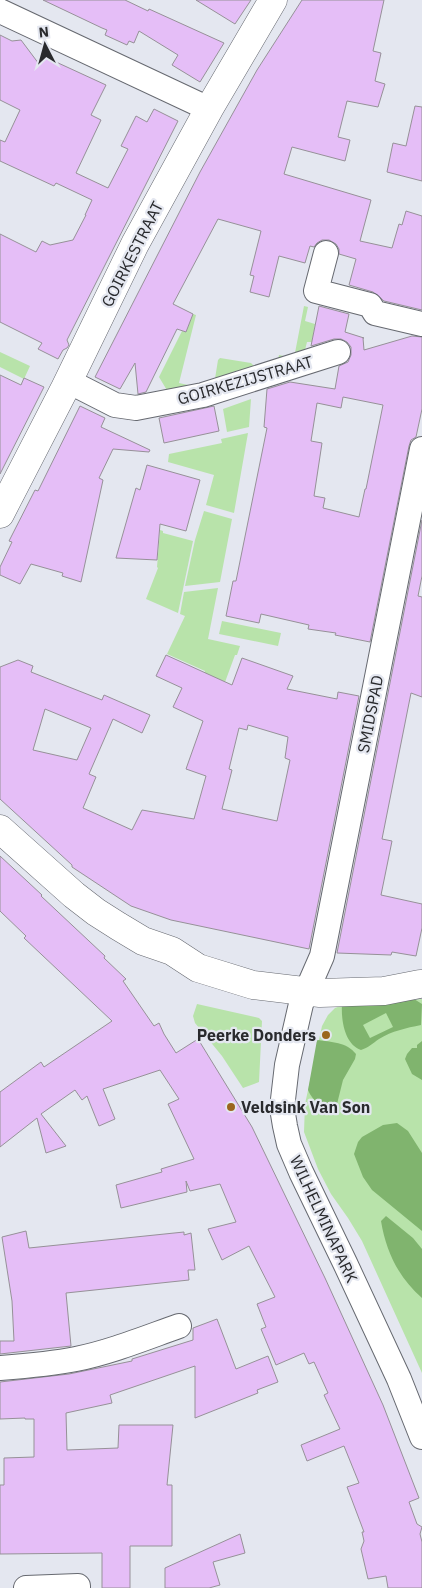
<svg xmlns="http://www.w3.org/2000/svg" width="422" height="1588" font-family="'IBM Plex Sans',sans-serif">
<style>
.green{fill:#b8e3aa}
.forest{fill:#80b46e;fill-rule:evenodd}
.building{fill:#e5bef7;stroke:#969198;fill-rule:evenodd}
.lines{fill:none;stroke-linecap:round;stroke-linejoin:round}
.street-casing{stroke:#666970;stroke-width:26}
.secondary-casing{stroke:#666970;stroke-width:29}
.street{stroke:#fff;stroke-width:24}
.secondary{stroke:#fff;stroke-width:28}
.poi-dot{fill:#9b661d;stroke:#e4e7f0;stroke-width:2}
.labels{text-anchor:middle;stroke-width:4.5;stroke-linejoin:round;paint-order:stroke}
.street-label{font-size:16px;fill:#292a2d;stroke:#e4e7f0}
.poi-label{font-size:16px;font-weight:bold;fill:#292a2d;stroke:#e4e7f0;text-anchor:end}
</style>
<rect width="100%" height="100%" fill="#e4e7f0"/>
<path class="green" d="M304,306L308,307L305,321L315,324L312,342H307L303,358L277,364L279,355L294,358Z
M193,314L196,315L179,383L197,387L168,392L159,377L182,331L186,332Z
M0,352L30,366L24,379L0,367Z
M220,358L251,363L254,366L255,372L214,385L218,360Z
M251,399L249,427L227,432L223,409Z
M248,433L234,513L206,505L214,475L168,462L169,454L222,443L221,439Z
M204,511L232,519L220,582L185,586L195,540Z
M160,530L163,531V533L193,541L178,613L146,599L158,568L157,567Z
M218,588L208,639L240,646L237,655H235L221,693L199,685L205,671L167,654L185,616L180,614L184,592Z
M222,621L281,633L278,646L219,634Z
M422,999V1373L362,1241L348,1218L331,1194L318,1169L304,1132L305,1104L322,1026L328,1015L335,1008L343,1005Z
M197,1004L259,1018L262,1021L259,1082L243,1088L222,1056L195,1023L193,1016Z"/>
<path class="forest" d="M414,999L422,1004L421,1025C406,1028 392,1031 379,1039C373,1043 368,1048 361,1050C344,1044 341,1019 342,1004ZM386,1013L393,1027L370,1038L363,1025Z
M317,1040C331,1042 347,1042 356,1054L355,1059L343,1080L336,1108C323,1109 313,1102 308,1090Z
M422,1041V1080L412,1074L405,1059L407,1054L412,1048H417V1045Z
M397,1123L408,1131L422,1153V1231L372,1190L363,1177L354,1154L358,1142L362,1137L383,1125Z
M386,1216L413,1238L422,1249V1298C398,1277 386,1251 381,1221Z"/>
<path class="building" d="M43,0H125L148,11L149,9L224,43L200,82L172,65L178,55L139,31L134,43L129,41L127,45L105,35L107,30L102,28Z
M196,0H251L235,24Z
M302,0H384L373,51L381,53L375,81L385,84L378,107L347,101L338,137L350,140L345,161L292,147L284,174L371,200L360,241L392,248L399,224L402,225L406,211L422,216V310L384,301L373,292L349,285L356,259L339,254V249L336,244L329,240H322L317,243L314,247L310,246L305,263L279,256L269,297L250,292L254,276L250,275L261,231L218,219L173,304L193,314L186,332L177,329L146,392L138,394L135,363L120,389L95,377L200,172L257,70Z
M0,35L12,41L21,40L39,64L43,56L106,85L91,115L101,120L76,173L108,188L128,149L121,146L136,116L147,122L154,109L178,121L67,340L69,345L67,348L63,350L58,359L38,349L42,343L0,322V234L36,252L42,241L50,245L73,240L86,215H85L92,200L56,183L54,186L0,161V140L5,142L20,110L0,100Z
M415,106L422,107V181L387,172L393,143L406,146Z
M319,306L349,314L345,332L364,338H363L364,350L412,336L422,337V409L416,437L411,440L409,446L370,642L335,635L336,633L308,629L309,625L261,614L259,623L226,616L233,581H236L267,428L264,427L267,389L290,382L335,389L339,366L348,362L351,355V347L347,342L341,339H334L311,346ZM343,397L383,405L366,489H365L359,517L323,508L325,498L314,496L322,443L311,441L317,403L341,408Z
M0,375L21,385L24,378L44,387L0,474Z
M80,406L105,418L101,427L150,450L149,452L113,449L99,478L103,480L81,582L62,576L63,573L31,564L20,584L0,575V567L12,542L9,541L35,490L38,491Z
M214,406L219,431L164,443L159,418Z
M147,465L200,480L186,531L160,524L157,560L116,558L136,488L140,490Z
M422,520V576L418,596L422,597V697L411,693L382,839L392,841L381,895L422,904V928L416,956L392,952L391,955L337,953Z
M166,655L232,685L242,658L293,676L287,689L337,699L338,692L359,696L309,949L171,920L131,906L72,867V865L0,799V667L18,660L33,666L31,672L102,700L104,695L150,715L142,733L113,719L89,774L96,777L83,808L132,830L142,810L194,819L206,776L186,769L203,721L173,707L182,688L156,676ZM45,709L91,728L77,760L33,750ZM248,725L288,737L285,758L290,760L277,821L222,809L232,770L229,769L239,728L247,730Z
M0,856L42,895L41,896L105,956L104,958L126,979L123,981L154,1026L159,1023L164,1034L176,1053L198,1039L252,1127L325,1278L383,1405L419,1498L409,1502L417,1524L422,1527L420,1534L422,1542V1588H388L386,1576L368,1579L361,1549L364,1541L362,1532H364L347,1487L359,1483L344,1446L307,1461L301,1445L340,1429L324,1395L328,1393L314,1362L309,1364L304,1353L276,1365L261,1329L266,1327L257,1304L275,1297L249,1246L222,1260L208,1229L236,1222L220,1184L190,1191L186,1181L187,1192L121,1208L116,1185L162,1172L161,1169L194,1159L168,1104L179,1099L160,1070L103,1089L115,1119L99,1126L87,1096L82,1100L75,1090L41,1114L66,1146L46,1153L37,1118L0,1147V1092L41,1062L44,1067L112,1021L24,938L26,936L0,911Z
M26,1231L29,1248L184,1232V1235L191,1233L195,1270H188L189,1280L66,1293L71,1346L0,1354V1341H14L12,1301L2,1237Z
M217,1319L236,1369L268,1356L278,1382L257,1390L258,1393L195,1418V1366L110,1395L112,1403L66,1413L67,1450L118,1448L119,1425H173L167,1485H172V1546H130V1588H102V1553L0,1554V1485H4V1458L34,1457V1419H25V1418L0,1419V1382L69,1374L132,1361V1359L193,1340V1328Z
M240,1534L245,1553L213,1562L220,1585L209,1588H165V1568Z"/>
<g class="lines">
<defs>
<path id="street" d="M0,11L209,109
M326,253L316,291L370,305L375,313L422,324
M68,381L115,405L136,408L203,395L338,352
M422,449L322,956L301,1004L287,1065L282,1108L285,1126L289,1144L301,1172L345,1263L399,1379L422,1437
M0,1368C26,1366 51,1364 76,1359C111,1352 145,1338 179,1326
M26,1588L78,1586V1588"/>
<path id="secondary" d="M0,514L64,390L135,244L209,109L273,0
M0,829L74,895L96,912L118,926L143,941L172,951L198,968L253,985L320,993L384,991L420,984"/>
</defs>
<use href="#street" class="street-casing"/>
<use href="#secondary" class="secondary-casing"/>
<use href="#street" class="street"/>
<use href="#secondary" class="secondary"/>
</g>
<g class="poi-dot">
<circle cx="326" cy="1035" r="5"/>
<circle cx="231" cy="1107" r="5"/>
</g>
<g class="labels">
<g class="street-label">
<text transform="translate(132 254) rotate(-63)" y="6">GOIRKESTRAAT</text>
<text transform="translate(245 380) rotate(-16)" y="6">GOIRKEZIJSTRAAT</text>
<text transform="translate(370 714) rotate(-79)" y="6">SMIDSPAD</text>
<text transform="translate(324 1219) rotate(65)" y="6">WILHELMINAPARK</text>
</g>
<g class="poi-label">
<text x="316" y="1041">Peerke Donders</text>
<text x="241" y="1113" text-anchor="start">Veldsink Van Son</text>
</g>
</g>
<g transform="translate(45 45) rotate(354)" stroke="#e4e7f0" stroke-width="4" paint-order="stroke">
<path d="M0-4L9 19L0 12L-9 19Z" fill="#292a2d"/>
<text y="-8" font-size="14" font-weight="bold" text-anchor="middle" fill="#292a2d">N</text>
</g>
</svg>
